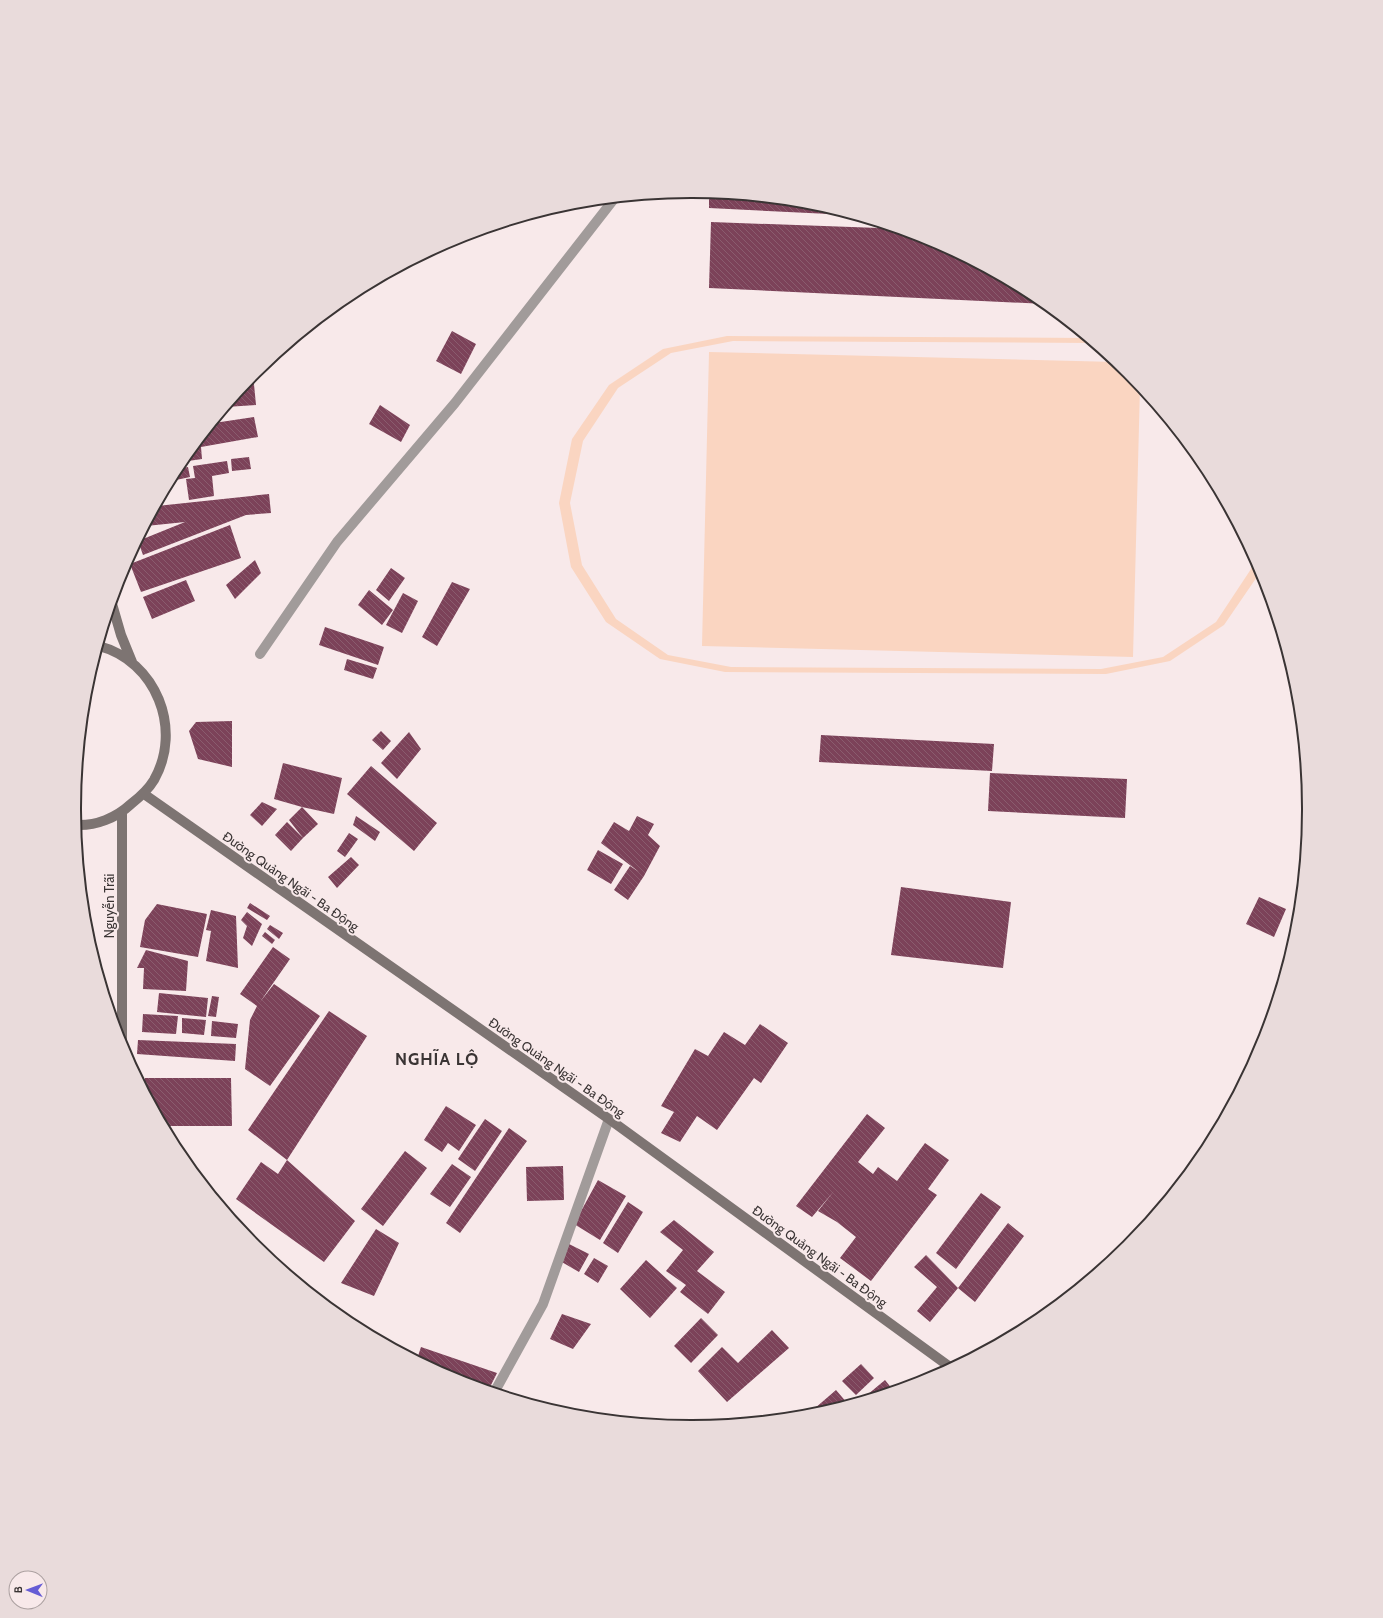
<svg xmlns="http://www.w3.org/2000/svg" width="1383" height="1618" font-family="Cabin,sans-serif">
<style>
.pitch{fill:#fad5c1}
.building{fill:url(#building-back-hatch)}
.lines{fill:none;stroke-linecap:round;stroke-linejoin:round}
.minor{stroke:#a19b9a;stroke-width:10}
.secondary{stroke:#7d7472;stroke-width:10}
.labels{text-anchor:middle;stroke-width:4;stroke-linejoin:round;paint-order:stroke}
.street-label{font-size:13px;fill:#3a3434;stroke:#f8e9ea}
.district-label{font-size:17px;font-weight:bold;letter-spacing:1px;fill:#3a3434;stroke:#f8e9ea}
.rim{fill:none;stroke:#3a3434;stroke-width:2}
</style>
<defs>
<pattern id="building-back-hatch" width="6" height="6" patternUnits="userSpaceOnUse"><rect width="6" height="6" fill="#7c4259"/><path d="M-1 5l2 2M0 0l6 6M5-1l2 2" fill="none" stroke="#8a5c6e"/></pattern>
</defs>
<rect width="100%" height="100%" fill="#f8e9ea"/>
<path class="pitch" d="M727,336L1086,338L1092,343L733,341L671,353L618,388L583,441L570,503L582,565L616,619L668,655L731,667L1101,669L1163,657L1216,622L1251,569L1254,557L1261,571L1224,625L1170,661L1106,674L725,672L660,659L606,622L571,567L559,503L572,439L609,385L663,349Z
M709,352L1116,362L1128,373L1140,387L1133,657L702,646Z"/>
<path class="building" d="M690,192V197L663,195V194Z
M709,193L812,203L850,215L709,208Z
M711,222L879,228L880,224L928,239L1035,296L1045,304L709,288Z
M452,331L476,344L461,374L436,361Z
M253,374L256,405L226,407Z
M380,405L410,425L401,442L369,424Z
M254,417L258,437L201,447L202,459L181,462L214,423Z
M249,457L251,469L232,471L231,459Z
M227,461L229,473L212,476L214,496L189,500L186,479L195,478L193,466Z
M188,467L190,477L176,480L175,472L177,469Z
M269,494L271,513L246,515L143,555L138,541L185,522L146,526L157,506Z
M230,525L241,558L141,592L130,564Z
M255,560L261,573L235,599L226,585Z
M391,568L405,578L389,601L376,590Z
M186,580L195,601L152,619L143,597Z
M452,582L470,589L437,646L422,637Z
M369,590L393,610L382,625L358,605Z
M403,593L418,601L402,633L386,625Z
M325,627L384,647L378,665L319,645Z
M347,659L377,668L373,679L344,670Z
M232,721V767L198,759L189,731L196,722Z
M381,731L391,741L383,750L372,740Z
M409,732L421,749L397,779L381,763Z
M821,735L994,744L992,771L819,762Z
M283,763L342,778L334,814L302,807L274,799Z
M371,766L437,823L414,851L347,794Z
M990,773L1127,779L1125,818L988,811Z
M262,802L277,809L262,826L250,815Z
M302,807L318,824L303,838L289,820Z
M356,816L380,832L375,841L353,825Z
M637,816L654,824L648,835L660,846L644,876L628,900L614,890L630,866L639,872L601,843L614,822L629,831Z
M287,822L303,838L291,851L275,835Z
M349,833L358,839L345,857L337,851Z
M598,850L623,864L611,884L587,870Z
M351,857L359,865L337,888L328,877Z
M901,887L1011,902L1003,968L891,955Z
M1259,897L1286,909L1274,937L1246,924Z
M250,903L270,916L267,920L247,908Z
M157,904L207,914L198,957L140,947L145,920Z
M211,910L236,916L238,968L206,961L211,931L206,930Z
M247,912L262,924L252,946L243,938L247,926L241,920Z
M270,925L283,933L279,939L267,929Z
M265,932L275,940L272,944L262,936Z
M273,947L290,959L260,1002L274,984L320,1016L270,1086L245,1069L250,1020L257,1006L240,994Z
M146,950L188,961L186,991L143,989L144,968H137Z
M159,993L208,998L206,1017L157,1012Z
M212,996L219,997L216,1017L208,1016Z
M329,1011L367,1036L287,1160L248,1130Z
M143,1014L178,1016L176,1034L142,1032Z
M182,1018L206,1020L204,1035L182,1033Z
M212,1021L238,1024L236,1038L211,1036Z
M760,1024L788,1043L761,1083L754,1078L717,1130L697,1116L680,1142L661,1133L674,1112L661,1106L695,1049L708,1056L724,1032L745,1045Z
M138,1040L236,1044L235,1061L137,1054Z
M145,1078H231L232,1126H164L145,1090Z
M446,1106L476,1125L459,1151L448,1143L442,1152L424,1140Z
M867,1114L885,1128L858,1162L873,1174L878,1167L897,1181L925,1143L949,1160L928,1189L937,1195L871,1281L840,1258L856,1237L837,1222L818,1211L834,1191L812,1217L796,1206Z
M485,1119L502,1131L475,1171L458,1159Z
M509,1128L527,1141L460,1233L446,1223Z
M405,1151L427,1168L383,1226L361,1209Z
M287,1160L355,1221L324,1262L236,1199L261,1162L278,1174Z
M452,1164L471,1177L450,1207L430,1194Z
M563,1166L564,1200L527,1201L526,1167Z
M598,1180L626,1196L600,1240L574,1224Z
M981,1193L1001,1207L956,1269L936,1253Z
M628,1202L643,1212L618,1253L603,1243Z
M674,1220L714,1252L697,1271L725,1292L708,1314L680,1292L686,1285L666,1271L683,1250L660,1232Z
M1008,1223L1024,1236L975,1302L958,1288Z
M376,1229L399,1243L374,1296L341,1283Z
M569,1244L589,1254L579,1272L560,1261Z
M926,1255L958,1288L930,1322L917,1311L937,1287L914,1267Z
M594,1258L608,1266L598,1283L584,1274Z
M646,1260L677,1288L650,1318L620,1289Z
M562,1314L591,1324L573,1349L550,1339Z
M701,1318L718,1335L691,1363L674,1346Z
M772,1330L789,1348L727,1402L698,1371L722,1347L738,1363Z
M421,1347L497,1373L490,1387L445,1374L417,1359Z
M861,1364L874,1378L856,1395L842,1381Z
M885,1380L893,1390L869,1397L867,1395Z
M836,1390L848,1404L807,1415Z"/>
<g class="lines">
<path class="minor" d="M260,654L337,542L455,403L614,199
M495,1391L543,1304L609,1119"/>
<path class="secondary" d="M112,604L121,635L132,662
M144,794L609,1119L950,1367
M76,825C96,826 116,818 131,804C140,797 148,790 154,780C183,729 156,661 99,646
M122,1047V812"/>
</g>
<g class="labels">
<g class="street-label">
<text transform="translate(291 881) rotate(35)" y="5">Đường Quảng Ngãi - Ba Động</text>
<text transform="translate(109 906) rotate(-90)" y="5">Nguyễn Trãi</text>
<text transform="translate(557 1067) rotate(35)" y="5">Đường Quảng Ngãi - Ba Động</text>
<text transform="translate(820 1256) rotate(36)" y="5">Đường Quảng Ngãi - Ba Động</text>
</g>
<g class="district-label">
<text x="437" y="1065">NGHĨA LỘ</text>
</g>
</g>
<path d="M0 0H1383V1618H0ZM691 198H692A610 610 0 0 1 1302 808V810A610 610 0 0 1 692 1420H691A610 610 0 0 1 81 810V808A610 610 0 0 1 691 198Z" fill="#e9dbdb" fill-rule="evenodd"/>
<path class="rim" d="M691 198H692A610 610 0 0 1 1302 808V810A610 610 0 0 1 692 1420H691A610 610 0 0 1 81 810V808A610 610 0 0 1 691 198Z"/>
<g transform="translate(28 1590) rotate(271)"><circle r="19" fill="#f8e9ea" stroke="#aca1a1"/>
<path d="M0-3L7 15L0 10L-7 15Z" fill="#665cd5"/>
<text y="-6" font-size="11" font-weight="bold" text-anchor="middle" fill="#3a3434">B</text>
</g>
</svg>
